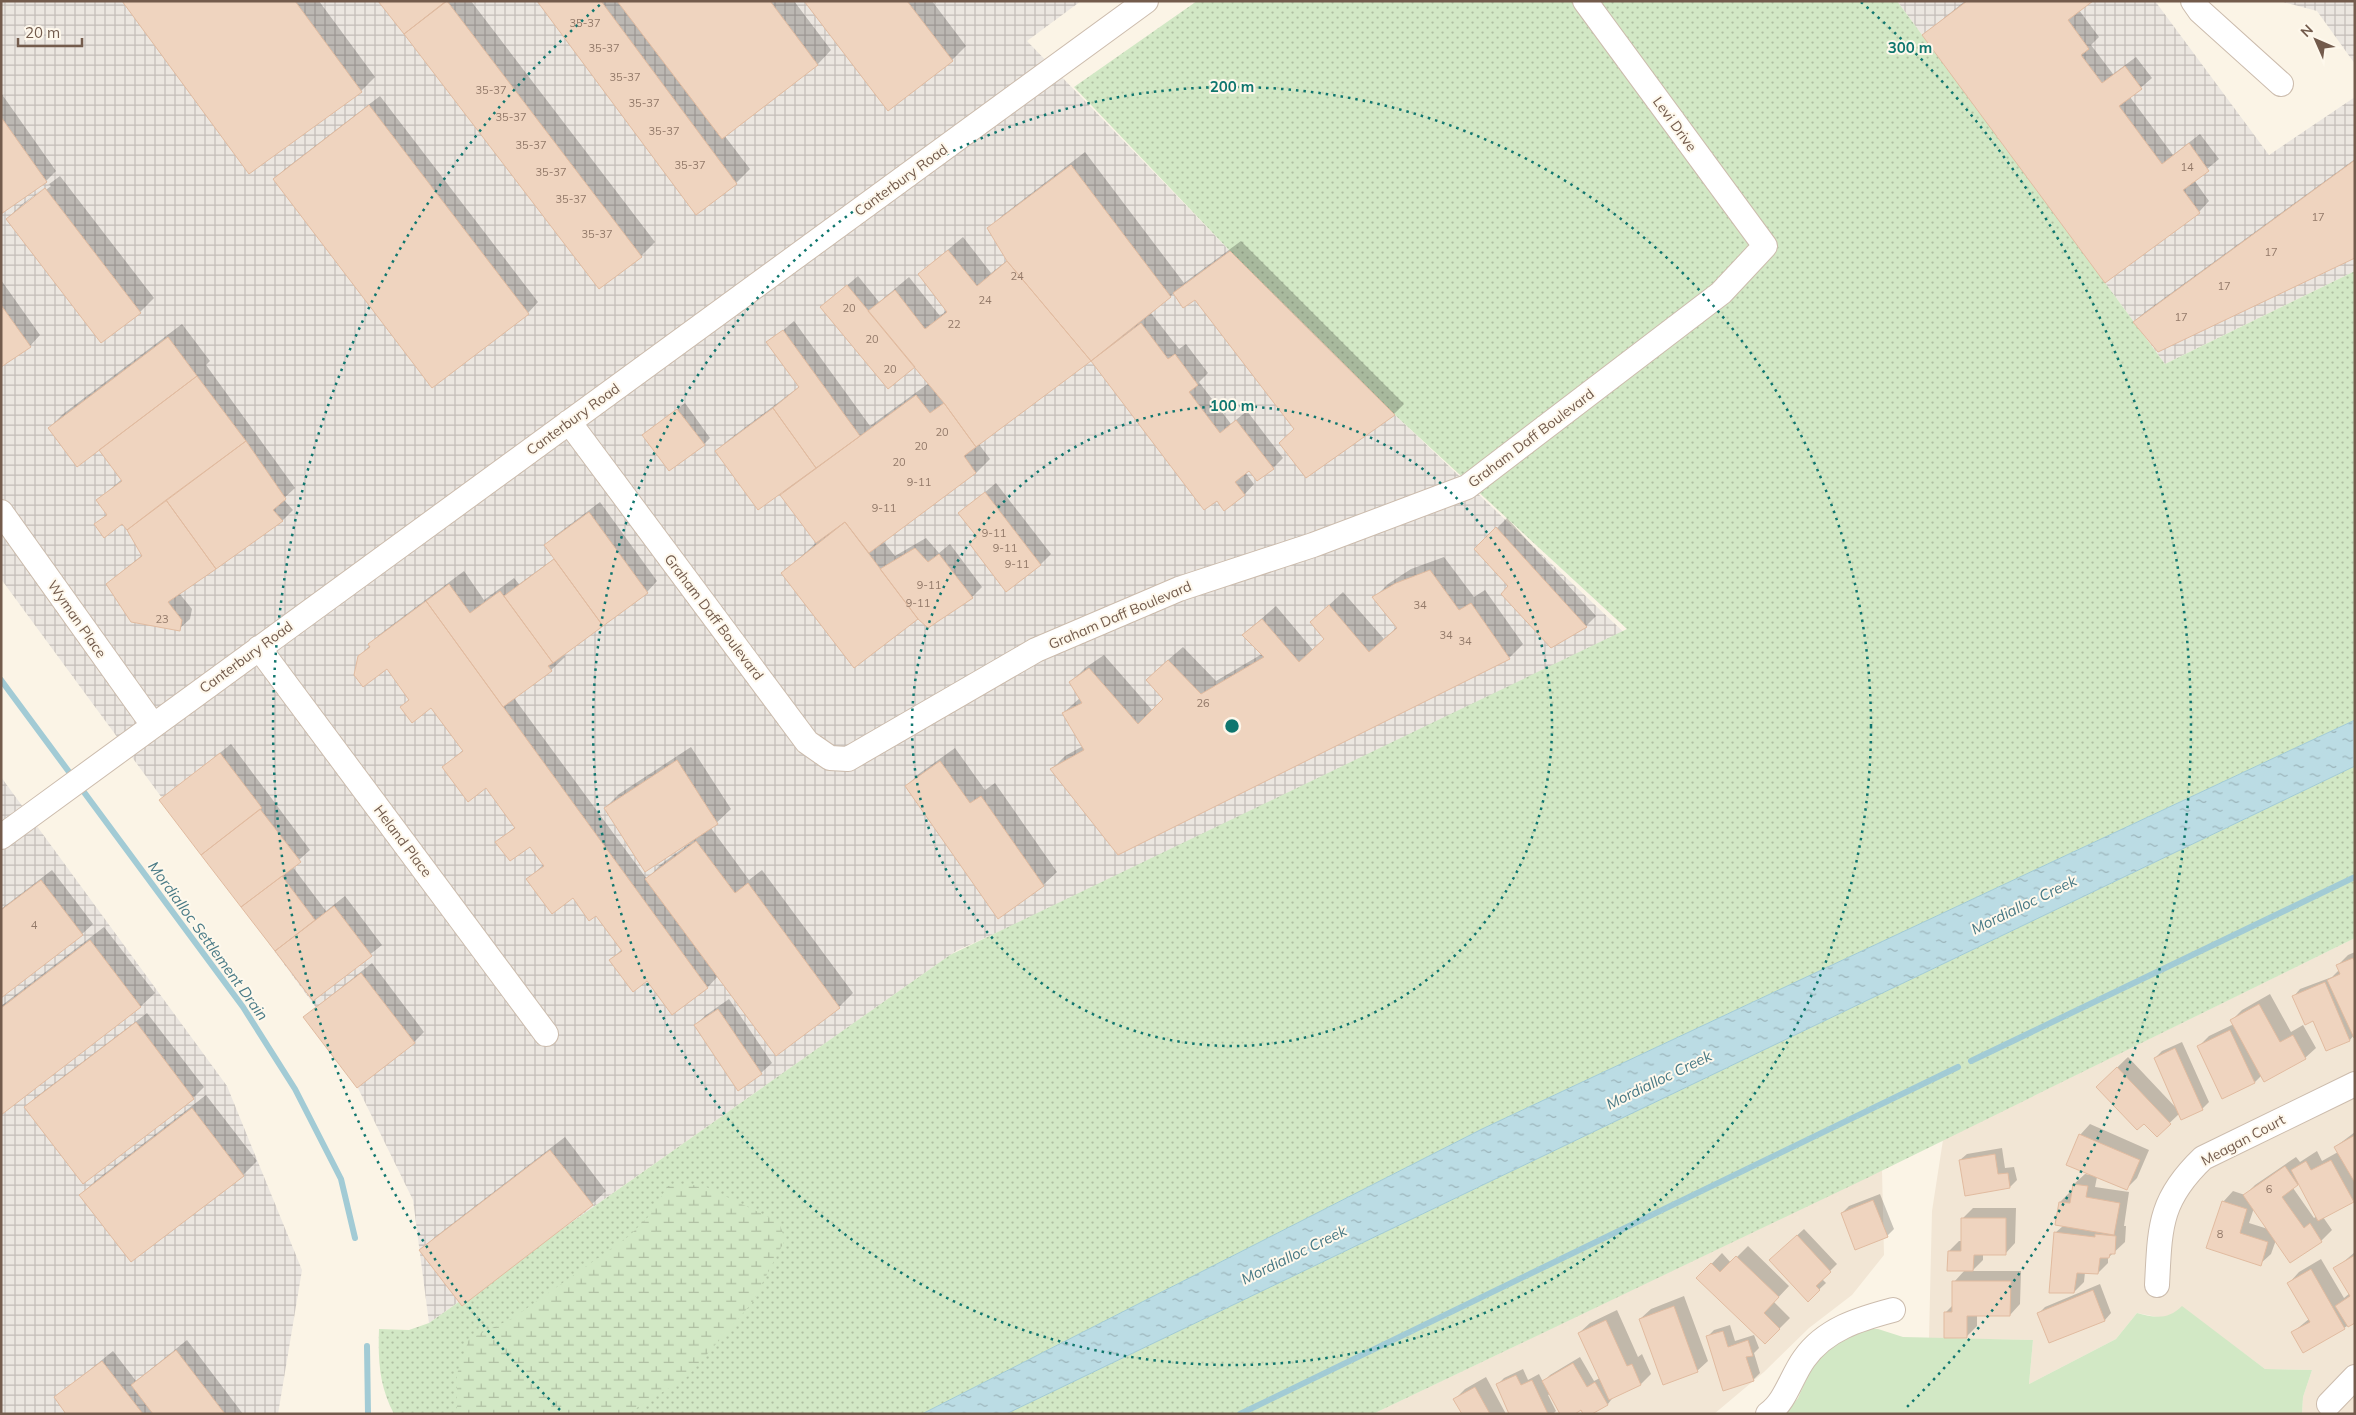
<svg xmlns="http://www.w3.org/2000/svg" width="2356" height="1415" font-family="Mulish,sans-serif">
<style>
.residential{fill:#f2e6d5}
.industrial{fill:url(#industrial-grid)}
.grass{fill:url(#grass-dots)}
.wetland{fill:url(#wetland-marsh)}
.park{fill:#d2e8c5}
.water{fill:url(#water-ripples);stroke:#a2cbd5}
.shadow{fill:#0003;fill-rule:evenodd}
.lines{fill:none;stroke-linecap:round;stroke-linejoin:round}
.stream{stroke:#a2cbd5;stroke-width:6}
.building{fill:#efd4bf;stroke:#e1bba0}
.minor-casing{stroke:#ccbcad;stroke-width:26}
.minor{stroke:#fff;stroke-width:24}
.ring{fill:none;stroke:#0f766e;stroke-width:2.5;stroke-dasharray:2.5 5}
.labels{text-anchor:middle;stroke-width:4;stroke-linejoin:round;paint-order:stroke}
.number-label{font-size:11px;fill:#927969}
.street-label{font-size:14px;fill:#735b4c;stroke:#fef8ec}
.water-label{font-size:15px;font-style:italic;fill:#477985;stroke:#fef8ec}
.centre{fill:#0f766e;stroke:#fef8ec;stroke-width:2.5}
.ring-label{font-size:15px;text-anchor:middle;font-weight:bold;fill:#0f766e;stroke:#fef8ec;stroke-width:4;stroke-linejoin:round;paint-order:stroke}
</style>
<defs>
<pattern id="industrial-grid" width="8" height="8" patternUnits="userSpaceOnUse" patternTransform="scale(1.25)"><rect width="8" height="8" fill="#ebe6e0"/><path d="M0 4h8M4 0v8" fill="none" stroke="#c3bdb8"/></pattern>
<pattern id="grass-dots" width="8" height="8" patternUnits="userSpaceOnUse" patternTransform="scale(1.25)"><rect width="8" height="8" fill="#d2e8c5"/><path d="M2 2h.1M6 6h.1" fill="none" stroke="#afbfa2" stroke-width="1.8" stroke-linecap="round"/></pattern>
<pattern id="wetland-marsh" width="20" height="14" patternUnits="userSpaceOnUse" patternTransform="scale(1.25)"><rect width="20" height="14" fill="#d2e8c5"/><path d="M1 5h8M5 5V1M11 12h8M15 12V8" fill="none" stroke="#afbfa2"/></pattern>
<pattern id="water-ripples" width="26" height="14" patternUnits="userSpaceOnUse" patternTransform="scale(1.25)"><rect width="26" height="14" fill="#bbdce4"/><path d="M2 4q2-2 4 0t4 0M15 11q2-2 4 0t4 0" fill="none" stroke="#9cb5bb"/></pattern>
</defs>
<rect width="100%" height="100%" fill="#fbf4e6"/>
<path class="residential" d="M2355,938V1414H2302L2303,1397L2312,1370L2265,1369L2182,1307L2174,1314L2162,1318L2137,1313L2116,1339L2029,1384L2033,1340L1929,1338L1932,1211L1943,1140Z
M1882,1170L1884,1255L1852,1295L1809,1328L1764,1372L1714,1414H1373Z"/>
<path class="industrial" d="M1,1H1081L1027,41L1230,251L1395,415L1635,643L956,951L429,1323L413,1200L323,1017L1,579Z
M1897,1H2155L2269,155L2355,97V271L2165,364Z
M2279,1H2355V64L2317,11Z
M1,777L227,1086L302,1270L278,1414H1Z"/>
<path class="grass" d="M1197,1H1897L2165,364L2355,271V720L1482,1129L922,1414H394C379,1386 378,1360 379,1329L409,1330L429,1323L950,955L1627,629L1395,415L1230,251L1074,87Z
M2355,766V938L1865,1179L1373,1414H1006Z"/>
<path class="wetland" d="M702,1185L779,1222L785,1240L752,1303L687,1377L627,1414H457V1374L469,1339L513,1318L629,1236L648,1217L668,1186Z"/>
<path class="park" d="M2182,1306L2265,1369L2312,1370L2303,1397L2302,1414H1785L1798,1398L1811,1369L1820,1357L1835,1343L1865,1329H1878L1903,1337L2033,1340L2029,1384L2116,1339L2137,1313C2155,1318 2168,1320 2182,1306Z"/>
<path class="water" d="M2355,720V766L1006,1414H922L1482,1129Z"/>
<path class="shadow" d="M124,1H319L375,77L361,91Z
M380,1H471L655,242L641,256L599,288Z
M539,1H794L831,50L818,64L724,135L750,169L736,183Z
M806,1H932L966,46L952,60Z
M1965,1H2091L2079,10L2099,37L2091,45L2113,74L2136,57L2152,78L2130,97L2173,155L2200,134L2219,159L2194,180L2209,201L2199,212L1923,35Z
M1,93L56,171L46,181L1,213Z
M380,96L538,302L528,313L274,179L285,169Z
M1085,152L1184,283L1241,241L1404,404L1394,414L1295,429L1196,298L1174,293L1151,313L1179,349L1186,344L1208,373L1199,382L1231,424L1247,411L1283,458L1273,468L1249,469L1245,472L1254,484L1244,495L1217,499L1092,361L1097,354L978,443L990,459L976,473L883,541L895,556L926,538L939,553L950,544L982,587L972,597L918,617L783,573L817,542L782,495L787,488L717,451L727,441L800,386L768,343L794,321L870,426L929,383L915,366L822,307L858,276L879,302L909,277L940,316L947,310L919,274L963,237L991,273L1008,260L989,228L1003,215Z
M2355,159V257L2134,322L2145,312Z
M60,176L154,298L140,312L7,219L21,205ZM49,184L51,186L21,209V206Z
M1,280L40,335L30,346L1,365Z
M182,324L210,361L206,365L295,488L283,499L293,510L283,520L179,593L192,609L190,619L179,629L107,584L142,555L122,522L96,525L108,513L98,500L122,479L101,450L49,428L63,414Z
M685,403L710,438L704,444L651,429Z
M996,483L1051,554L1040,565L970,543L978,536L960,513Z
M600,502L657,581L647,592L563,654L565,657L551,670L514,698L647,879L660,865L690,843L605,808L619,794L691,747L731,809L711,828L749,880L762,870L853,993L839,1007L776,1054L718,976L708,987L672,1013L648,980L611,960L622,949L596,914L573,897L528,879L544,864L530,845L497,842L516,826L486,786L444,767L463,750L431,706L402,707L410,698L387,667L359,657L380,634L464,571L484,600L514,578L519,584L555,558L546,545L556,535Z
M1507,518L1596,616L1586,626L1551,647L1510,587L1476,549Z
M1444,557L1474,597L1485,590L1523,644L1509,658L1052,769L1065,756L1083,746L1063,713L1080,698L1071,682L1085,668L1104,655L1153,711L1164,699L1161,666L1183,647L1216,681L1262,654L1243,635L1276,606L1313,650L1325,638L1311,622L1343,592L1384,639L1397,627L1374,598L1388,584L1411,569Z
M231,744L310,850L292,866L326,911L345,896L382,945L313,1000L161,800Z
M955,748L985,790L995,783L1057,872L1043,885L906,786L920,773Z
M52,870L93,924L82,934L1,996V909Z
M104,927L155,993L141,1006L1,1113V1006Z
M2355,952V1037L2354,1035L2350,1040L2326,1049L2313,1019L2294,996L2300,989L2332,977L2339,970L2337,966L2348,955Z
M372,963L424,1032L414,1042L304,1017Z
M2270,994L2291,1032L2303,1025L2316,1048L2305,1058L2262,1075L2255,1082L2222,1097L2199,1046L2209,1036L2234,1024L2232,1020L2242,1010Z
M729,999L772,1063L761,1073L695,1025L706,1015Z
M147,1013L204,1087L193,1098L83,1182L26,1108L36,1097Z
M2182,1042L2209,1102L2202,1109L2180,1113L2157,1135L2144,1122L2097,1087L2128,1057L2178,1110L2155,1058L2162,1051Z
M206,1095L257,1161L243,1175L81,1195L95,1181Z
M2090,1124L2149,1150L2137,1178L2126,1189L2097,1177L2095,1187L2129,1192L2124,1226H2126L2125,1242L2108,1258V1263L2098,1273L2085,1272L2084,1282L2074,1292L2055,1233L2063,1226L2060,1202L2070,1192H2073L2074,1184L2085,1174L2091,1175L2080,1135Z
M2355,1132V1199L2323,1217L2332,1230L2321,1241L2291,1262L2276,1240L2271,1254L2260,1264L2208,1247L2223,1202L2233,1191L2245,1195L2255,1185L2296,1157L2300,1162L2317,1151L2322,1161L2338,1152L2335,1147ZM2299,1183L2317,1216L2314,1218L2293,1188ZM2254,1208L2268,1229L2249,1223Z
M565,1137L606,1191L592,1204L421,1250L435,1237Z
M2002,1148L2005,1168L2014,1167L2017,1180L2010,1187L1960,1160L1967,1154Z
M1880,1194L1894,1229L1887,1236L1842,1213L1849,1206Z
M1973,1208H2016L2015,1243L2005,1254L1983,1253V1260L1972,1271H2021L2020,1304L2010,1315H1977V1326L1966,1337L1945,1313L1953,1305L1954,1282L1965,1270L1949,1251L1959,1241H1962V1219Z
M1804,1229L1837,1264L1822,1279L1826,1283L1808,1300L1778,1253Z
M1748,1246L1789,1286L1774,1302L1790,1318L1765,1343L1698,1278L1722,1253L1731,1263Z
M2355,1252V1321L2344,1328L2293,1332L2309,1319L2289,1283L2299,1272L2321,1259L2344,1298L2350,1293L2335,1269Z
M2100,1284L2111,1313L2105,1320L2050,1342L2038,1314L2045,1307Z
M1684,1296L1708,1361L1697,1371L1640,1319L1651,1309Z
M1617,1310L1638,1357L1642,1354L1651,1374L1641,1384L1614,1396L1608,1404L1590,1414L1550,1394L1548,1395L1556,1411L1553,1414H1511L1497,1385L1504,1378L1523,1369L1528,1380L1539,1374L1543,1382L1550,1375L1580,1357L1594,1381L1600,1378L1579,1333L1590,1323Z
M1730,1325L1735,1341L1754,1335L1759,1348L1754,1353L1760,1373L1753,1380L1707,1337L1714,1330Z
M187,1340L243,1414H68L55,1398L113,1351L136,1381Z
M1486,1377L1506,1414H1463L1455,1399L1465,1389Z"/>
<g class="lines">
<path class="stream" d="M1,680L243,1007L295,1089L341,1179L355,1238
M1971,1061L2355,877
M367,1346L368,1414
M1240,1414L1958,1067"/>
</g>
<path class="building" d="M122,1H295L362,92L249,174Z
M378,1H446L404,34Z
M447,1L642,257L599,289L404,34Z
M537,1H601L737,184L696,215Z
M617,1H770L818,65L722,139Z
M804,1H907L953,61L888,111Z
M1967,1H2093L2068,20L2089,49L2081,55L2102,83L2125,66L2142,89L2119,106L2162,164L2189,143L2209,171L2183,190L2200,213L2105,283L1922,35Z
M369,105L529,314L432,388L273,179Z
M1,117L47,182L1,214Z
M2355,160V258L2158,352L2133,322Z
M1071,165L1171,297L1091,361L1007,261L987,228Z
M45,188L141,313L101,343L6,219Z
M948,250L977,286L1007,261L1091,361L976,447L944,403L868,311L895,290L925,329L947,312L918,274Z
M1230,251L1395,415L1306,478L1279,443L1294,429L1195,300L1183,308L1173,293Z
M847,285L915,367L888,389L820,307Z
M1,305L31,347L1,367Z
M1141,323L1168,359L1175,354L1198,385L1189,392L1220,433L1236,420L1274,469L1257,481L1249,471L1235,482L1245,495L1224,511L1217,501L1204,510L1091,361Z
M783,330L860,436L816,468L773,408L799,387L766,342Z
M168,337L197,376L77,467L48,428Z
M197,376L246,441L127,530L122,524L104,538L94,524L107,515L96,500L122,481L99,450Z
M916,395L930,413L944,403L976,447L964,456L976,473L869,553L845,522L816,543L780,495Z
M773,408L816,468L758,510L715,451Z
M677,409L705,445L669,471L642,435Z
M246,441L286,499L273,510L283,521L216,569L166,500Z
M985,492L1041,565L1006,592L969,543L977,537L958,513Z
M166,500L216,569L168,602L182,620L180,631L131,622L106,584L142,556L127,530Z
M589,512L648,593L603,626L544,545Z
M845,522L918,619L854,668L781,573Z
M1496,527L1587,627L1551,648L1501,594L1508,586L1474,549Z
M915,548L928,562L939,554L973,598L928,628L918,619L880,569Z
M554,559L603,626L553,663L504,596Z
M1430,570L1459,610L1471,603L1510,659L1118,855L1050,769L1084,750L1062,713L1082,703L1069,682L1089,668L1138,724L1163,699L1146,680L1168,660L1201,694L1264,657L1242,635L1262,619L1299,662L1324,639L1310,622L1329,605L1369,652L1397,628L1372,597L1396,583Z
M449,584L470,613L500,591L553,663L548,666L552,671L503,707L426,601Z
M426,601L708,988L672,1015L647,981L633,992L609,960L622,951L596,916L589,921L573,898L552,914L526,879L544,866L530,847L510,861L495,842L515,828L486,788L468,802L442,767L463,751L431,708L412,723L400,707L409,700L387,669L363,687L354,675L358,656L370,647L368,644Z
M220,753L262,808L201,855L159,800Z
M677,760L718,824L645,872L604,808Z
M940,761L970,803L981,796L1044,886L998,919L905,786Z
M260,809L301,862L241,907L201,855Z
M696,841L735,893L748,883L840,1008L776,1056L645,879Z
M282,876L315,920L275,951L241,907Z
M41,880L83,935L1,998V910Z
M334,906L372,956L313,1001L275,951Z
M90,940L141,1007L1,1115V1008Z
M2353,958L2355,962L2354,1038L2327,980L2340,974L2336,965Z
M361,973L415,1043L357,1088L303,1017Z
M2325,982L2350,1041L2326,1051L2313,1021L2305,1025L2292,996Z
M2259,1004L2280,1042L2293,1035L2306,1059L2264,1082L2230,1020Z
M718,1009L762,1074L738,1091L694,1025Z
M136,1022L194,1099L83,1184L24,1107Z
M2230,1030L2255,1083L2222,1099L2197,1046Z
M2175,1048L2203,1110L2181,1120L2154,1058Z
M2117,1067L2171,1124L2157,1137L2144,1124L2137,1130L2096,1087Z
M192,1108L244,1176L131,1262L79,1195Z
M2079,1134L2140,1160L2127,1190L2066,1165Z
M2355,1135V1183L2334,1147Z
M550,1150L593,1205L462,1306L419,1250Z
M1995,1154L1998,1174L2008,1173L2010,1188L1965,1196L1959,1160Z
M2331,1160L2354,1202L2318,1221L2291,1170L2306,1161L2311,1170Z
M2285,1166L2298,1185L2282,1197L2304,1228L2310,1223L2322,1242L2290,1263L2243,1195Z
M2073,1184L2088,1186L2086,1197L2120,1203L2114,1235L2055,1225L2059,1202L2070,1203Z
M1873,1200L1888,1237L1855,1250L1841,1213Z
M2222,1201L2247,1209L2240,1233L2268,1242L2261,1266L2206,1248Z
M1961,1218H2006V1255H1974L1973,1271H1947L1948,1251H1961Z
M2054,1232L2095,1237V1234L2116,1236L2115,1254H2110L2109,1258H2100L2098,1274L2077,1273L2074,1293H2049Z
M1797,1235L1831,1272L1816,1286L1820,1290L1808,1302L1769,1260Z
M2355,1255V1323L2348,1327L2335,1306L2350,1296L2333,1268Z
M1736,1256L1779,1297L1764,1313L1780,1329L1765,1344L1696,1278L1711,1263L1720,1272Z
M2311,1269L2345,1329L2303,1353L2291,1332L2310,1322L2287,1283Z
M1952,1281H2011L2010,1316H1967V1338H1944V1312H1952Z
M2093,1290L2105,1321L2049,1343L2037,1313Z
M1674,1306L1698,1372L1663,1385L1639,1319Z
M1606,1320L1627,1366L1632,1364L1641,1385L1609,1400L1578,1333Z
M1723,1331L1728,1347L1748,1340L1753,1356L1746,1357L1754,1381L1723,1391L1706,1336Z
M176,1350L225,1414H153L131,1385Z
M102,1361L143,1414H66L54,1397Z
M1573,1363L1587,1387L1595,1382L1608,1405L1592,1414H1583L1581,1410L1575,1414H1560L1542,1381Z
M1516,1375L1521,1385L1532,1380L1548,1414H1509L1496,1384Z
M1475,1387L1490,1414H1462L1453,1399Z"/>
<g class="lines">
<defs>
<path id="minor" d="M2193,1L2200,11L2281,84
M569,422L807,742L830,758L848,759L1036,650L1179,589L1313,545L1467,487L1721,293L1765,246L1585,1
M1,512L153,725
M259,648L546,1034
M1,837L1146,1
M2157,1285C2160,1227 2159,1200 2203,1158L2355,1084
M2329,1404L2355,1377
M1768,1414C1786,1401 1791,1377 1804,1359C1825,1329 1859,1319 1893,1310"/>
</defs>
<use href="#minor" class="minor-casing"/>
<use href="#minor" class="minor"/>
</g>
<g class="ring">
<circle cx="1232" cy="726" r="320"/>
<circle cx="1232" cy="726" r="639"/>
<path d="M560 1410A959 959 0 0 1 603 2M1861 2A959 959 0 0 1 1904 1410"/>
</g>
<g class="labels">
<g class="number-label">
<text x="585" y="27">35-37</text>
<text x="604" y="52">35-37</text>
<text x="625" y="81">35-37</text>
<text x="491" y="94">35-37</text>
<text x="644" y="107">35-37</text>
<text x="511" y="121">35-37</text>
<text x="664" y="135">35-37</text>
<text x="531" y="149">35-37</text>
<text x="690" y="169">35-37</text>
<text x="2187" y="171">14</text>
<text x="551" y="176">35-37</text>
<text x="571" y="203">35-37</text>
<text x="2318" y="221">17</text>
<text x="597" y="238">35-37</text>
<text x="2271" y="256">17</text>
<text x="1017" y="280">24</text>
<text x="2224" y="290">17</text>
<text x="985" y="304">24</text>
<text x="849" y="312">20</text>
<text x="2181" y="321">17</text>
<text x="954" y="328">22</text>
<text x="872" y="343">20</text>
<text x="890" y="373">20</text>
<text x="942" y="436">20</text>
<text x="921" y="450">20</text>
<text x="899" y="466">20</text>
<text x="919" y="486">9-11</text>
<text x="884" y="512">9-11</text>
<text x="994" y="537">9-11</text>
<text x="1005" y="552">9-11</text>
<text x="1017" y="568">9-11</text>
<text x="929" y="589">9-11</text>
<text x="918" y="607">9-11</text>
<text x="1420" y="609">34</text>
<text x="162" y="623">23</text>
<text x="1446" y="639">34</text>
<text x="1465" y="645">34</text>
<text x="1203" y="707">26</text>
<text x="34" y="929">4</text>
<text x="2269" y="1193">6</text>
<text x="2220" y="1238">8</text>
</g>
<g class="street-label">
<text transform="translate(1675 124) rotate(54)" y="5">Levi Drive</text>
<text transform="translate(901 180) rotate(-36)" y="5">Canterbury Road</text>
<text transform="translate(573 419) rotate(-36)" y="5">Canterbury Road</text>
<text transform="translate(1531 438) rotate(-37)" y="5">Graham Daff Boulevard</text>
<text transform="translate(1120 615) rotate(-23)" y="5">Graham Daff Boulevard</text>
<text transform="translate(714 617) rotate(53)" y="5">Graham Daff Boulevard</text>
<text transform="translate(77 619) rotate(55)" y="5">Wyman Place</text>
<text transform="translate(246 657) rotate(-36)" y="5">Canterbury Road</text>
<text transform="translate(403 841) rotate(53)" y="5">Heland Place</text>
<text transform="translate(2243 1140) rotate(-28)" y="5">Meagan Court</text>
</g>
<g class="water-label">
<text transform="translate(2024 905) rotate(-26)" y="5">Mordialloc Creek</text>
<text transform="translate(208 941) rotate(54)" y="5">Mordialloc Settlement Drain</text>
<text transform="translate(1659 1080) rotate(-26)" y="5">Mordialloc Creek</text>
<text transform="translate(1294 1255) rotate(-26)" y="5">Mordialloc Creek</text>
</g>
</g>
<circle cx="1232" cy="726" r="8" class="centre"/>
<g class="ring-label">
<text x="1910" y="53">300 m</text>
<text x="1232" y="92">200 m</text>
<text x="1232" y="411">100 m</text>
</g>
<rect width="2356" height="1415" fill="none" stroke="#735b4c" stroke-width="5"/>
<g transform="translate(2316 40) rotate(315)" stroke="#fef8ec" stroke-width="4" paint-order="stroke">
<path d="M0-4L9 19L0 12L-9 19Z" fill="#735b4c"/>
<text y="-8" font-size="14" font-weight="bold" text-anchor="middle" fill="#735b4c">N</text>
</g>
<path d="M18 38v8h64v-8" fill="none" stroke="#735b4c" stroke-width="2.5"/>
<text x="25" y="38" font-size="15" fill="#735b4c" stroke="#fef8ec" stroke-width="4" paint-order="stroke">20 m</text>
</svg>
